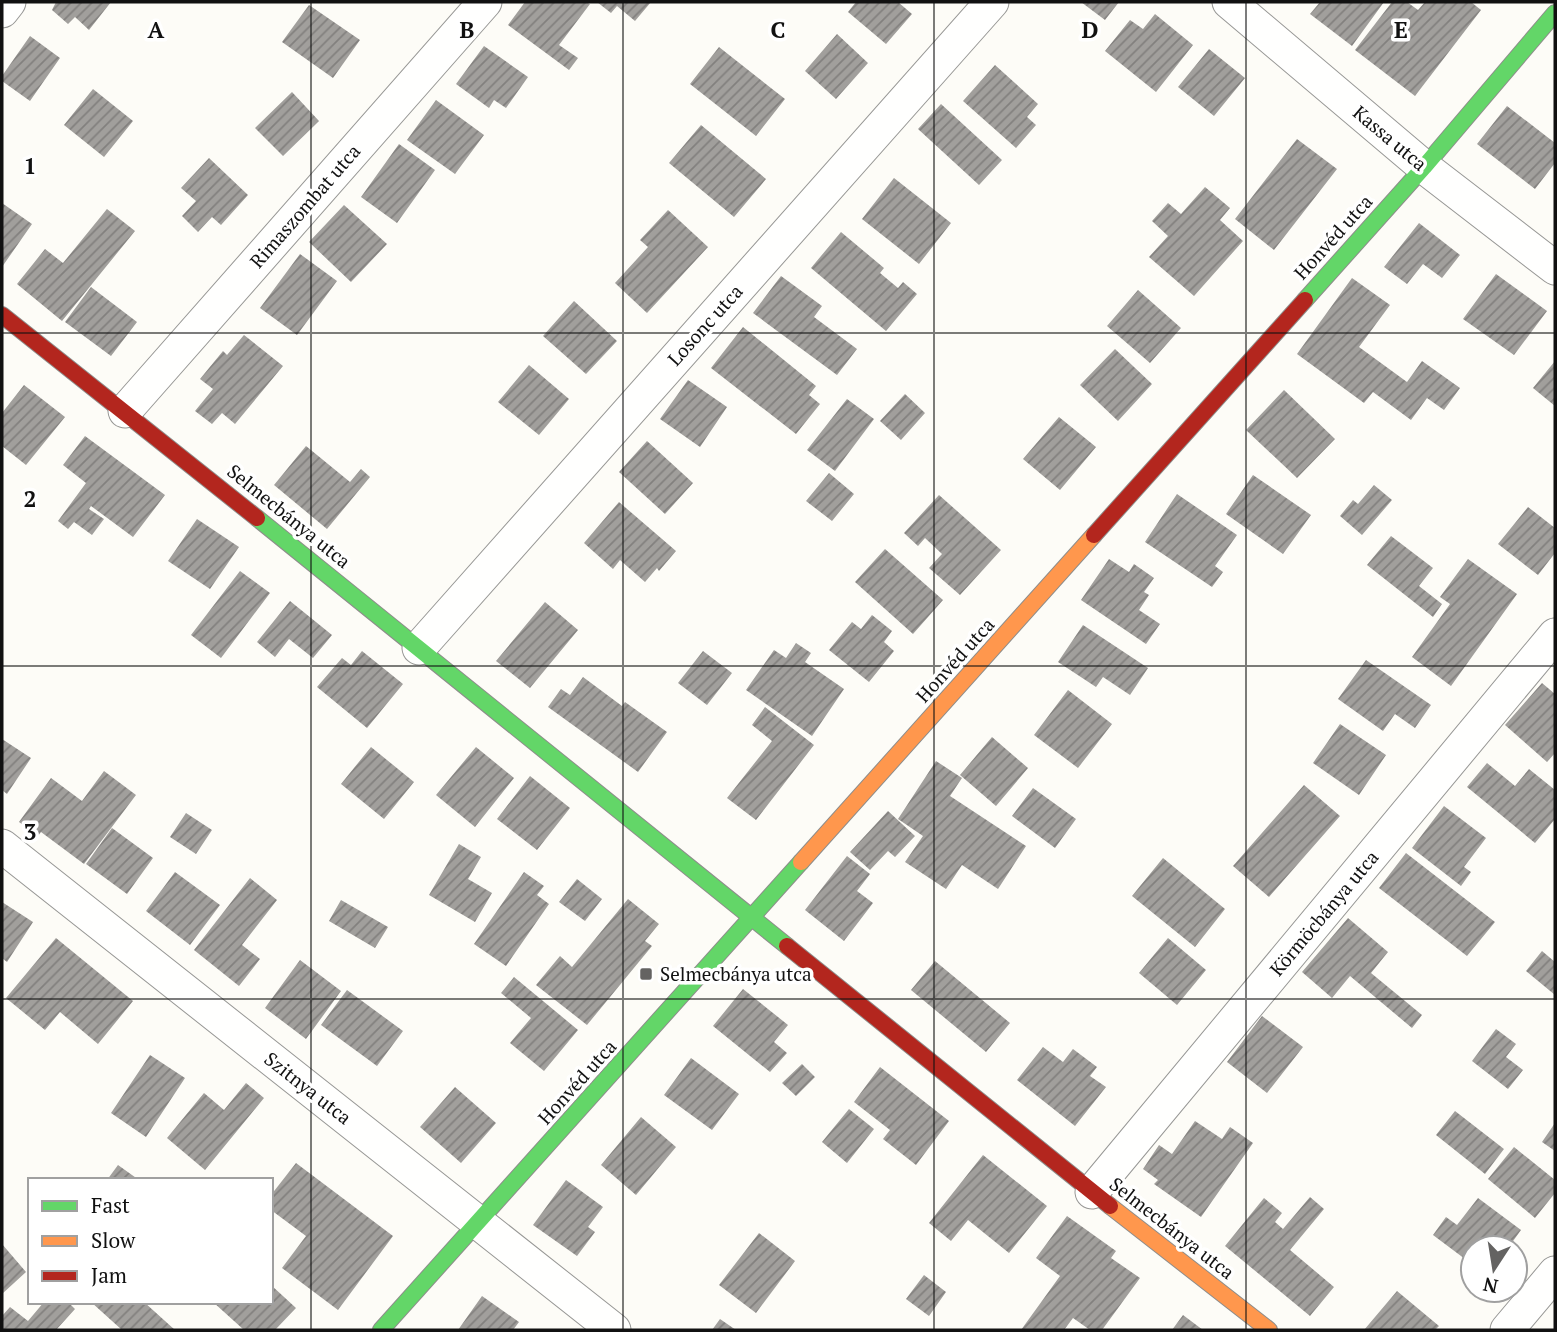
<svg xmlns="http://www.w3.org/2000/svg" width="1557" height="1332" font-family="'PT Serif',serif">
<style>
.building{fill:url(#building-hatch)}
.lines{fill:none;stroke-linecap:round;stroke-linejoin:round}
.street-casing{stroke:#979795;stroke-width:35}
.fast-casing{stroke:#8e8d8b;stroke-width:18}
.slow-casing{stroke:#8e8d8b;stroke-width:18}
.jam-casing{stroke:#8e8d8b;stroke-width:18}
.street{stroke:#fffffe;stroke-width:33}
.fast{stroke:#63d668;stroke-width:16}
.slow{stroke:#ff974d;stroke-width:16}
.jam{stroke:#b3261e;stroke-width:16}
.grid{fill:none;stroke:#111;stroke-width:2;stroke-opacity:0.55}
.poi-dot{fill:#646362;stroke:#fff;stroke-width:2.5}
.labels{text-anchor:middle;stroke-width:7;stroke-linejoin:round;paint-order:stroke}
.street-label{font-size:19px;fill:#111;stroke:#fff}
.poi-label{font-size:19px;fill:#111;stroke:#fff;text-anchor:start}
.grid-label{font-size:23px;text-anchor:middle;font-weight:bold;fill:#111;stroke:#fff;stroke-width:7;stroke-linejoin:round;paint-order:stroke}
</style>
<defs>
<pattern id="building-hatch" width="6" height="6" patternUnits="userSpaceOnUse" patternTransform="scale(1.75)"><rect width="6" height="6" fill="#a19f9c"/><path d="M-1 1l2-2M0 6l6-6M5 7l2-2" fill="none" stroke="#82807e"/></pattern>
</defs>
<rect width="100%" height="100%" fill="#fdfcf7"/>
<path class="building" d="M56,2H111L89,30L75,17L68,24L52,10Z
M525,2H586L590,4L559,45L578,58L569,70L508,25Z
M597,2H651L635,21L617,6L611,13Z
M856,2H898L912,14L886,44L848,12Z
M1081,2H1119L1105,20Z
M1320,2H1384L1352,46L1310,14Z
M1392,2H1407L1418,10L1425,2H1471L1481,10L1415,96L1355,50Z
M309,5L360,40L333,78L282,42Z
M1155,14L1193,45L1156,92L1105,51L1130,20L1143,29Z
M837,34L868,63L836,99L805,71Z
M30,36L60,58L30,101L2,81V76Z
M484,46L528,77L506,108L494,100L489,108L456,84Z
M719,47L785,99L756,136L690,84Z
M1209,49L1245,78L1214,116L1178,87Z
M995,65L1038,104L1027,117L1036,125L1016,148L963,101Z
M93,89L133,121L104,157L64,125Z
M292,92L319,121L283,156L255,128Z
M436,100L484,135L455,174L407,140Z
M941,104L1002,160L979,185L918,129Z
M1507,106L1555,143V163L1535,189L1477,144Z
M701,125L766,179L734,217L669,163Z
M1297,139L1337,169L1274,250L1235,219Z
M399,144L435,170L397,223L361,197Z
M209,158L248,195L221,225L212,217L198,232L182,216L196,201L181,188Z
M894,178L951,223L919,264L862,219Z
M1205,187L1230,208L1220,220L1243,241L1194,296L1149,257L1168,236L1152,221L1168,203L1181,214Z
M2,203L32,224L2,267Z
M344,205L387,244L351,282L309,242Z
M107,209L135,231L62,321L17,284L45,249L63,263Z
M668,210L708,247L647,313L615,283L648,247L640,240Z
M1419,223L1460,255L1442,278L1423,264L1407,284L1384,267Z
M841,232L884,268L880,273L898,288L903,282L917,294L886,331L811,268Z
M300,254L337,281L297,335L260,308Z
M1496,274L1547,311L1514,355L1463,319Z
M781,276L822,306L814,317L857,349L837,375L753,313Z
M1352,278L1390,305L1359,347L1407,382L1422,361L1460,388L1444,410L1427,398L1411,420L1373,392L1364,403L1297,354Z
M91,287L137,322L111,356L65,322Z
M1138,290L1181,328L1150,363L1107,326Z
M574,301L617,341L586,374L543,336Z
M743,327L816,386L809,395L820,404L796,434L711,368Z
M244,335L283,366L235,424L222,413L212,424L195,411L213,389L200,379L223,351L227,355Z
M1115,349L1152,384L1118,421L1080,385Z
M1555,361V406L1533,388Z
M529,365L569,399L539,435L498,402Z
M688,380L727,407L700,447L660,419Z
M24,385L65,417L26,465L2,446V413Z
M1284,390L1335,439L1297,478L1246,430Z
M905,394L925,413L901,440L880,421Z
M847,399L874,419L835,471L807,450Z
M1059,417L1096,447L1060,490L1023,459Z
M85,436L165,495L133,537L91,506L89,509L104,519L92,535L74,522L68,529L58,521L86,483L63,465Z
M647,441L693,483L665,514L619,472Z
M306,446L350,482L361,469L370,477L327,529L274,485Z
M829,473L854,494L832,521L806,501Z
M1253,475L1311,515L1283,554L1226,514Z
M1374,485L1392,500L1362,535L1340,516L1353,500L1358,504Z
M1177,494L1237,535L1215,566L1223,572L1212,587L1145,542Z
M939,495L1001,550L960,595L929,568L942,554L925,538L918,546L904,533Z
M619,502L676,551L659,571L657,568L645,582L620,560L613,569L584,543Z
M1528,507L1555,528V553L1538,575L1498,544Z
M197,519L239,547L210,589L168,561Z
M1391,536L1433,568L1419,586L1442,604L1433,617L1367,565Z
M885,549L943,600L913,634L855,582Z
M1109,559L1129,572L1134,564L1154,578L1144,592L1149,595L1139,610L1160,624L1146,644L1081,600Z
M1468,559L1517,594L1451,686L1412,657L1450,604L1440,597Z
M240,571L270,593L221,658L191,635Z
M290,601L332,635L313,658L289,639L275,657L257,642Z
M545,602L578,630L530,688L496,661Z
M872,615L892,631L884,642L894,651L869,682L829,650L852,622L861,629Z
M1083,625L1148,668L1130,695L1103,677L1096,687L1058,662Z
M796,643L811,653L805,662L844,689L812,736L746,690L774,650L786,658Z
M362,651L403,684L367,728L317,687L342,658L351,665Z
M703,651L732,673L707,705L678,683Z
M1366,660L1431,705L1415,728L1395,714L1383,731L1338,699Z
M583,677L622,706L625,702L667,732L638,772L548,707L561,689L570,695Z
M1542,683L1555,694V753L1547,762L1505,725Z
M1068,690L1112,724L1078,768L1034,735Z
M765,707L814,745L756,820L727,798L772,741L752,725Z
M1340,724L1386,755L1359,795L1313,763Z
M992,737L1028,768L996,806L960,775Z
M2,739L31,758L7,794L2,790Z
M371,747L414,782L384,819L341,784Z
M476,747L514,778L475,827L436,795Z
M936,761L962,778L950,796L1026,846L998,889L962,865L946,889L905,862L923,836L898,819Z
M1487,763L1515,786L1529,769L1555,790V819L1535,843L1467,787Z
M104,771L136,795L84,864L41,832L38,836L19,822L51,778L82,801Z
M530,776L570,808L537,850L497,819Z
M1304,785L1340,816L1269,897L1233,866Z
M1033,788L1076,819L1055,848L1012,816Z
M1444,806L1486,838L1464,867L1471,872L1461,886L1412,848Z
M888,811L915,836L895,857L888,851L870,870L850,852Z
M186,813L212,830L196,854L170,837Z
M112,828L153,858L127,894L86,864Z
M459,844L481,857L468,879L492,893L475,922L429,895Z
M1406,853L1495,922L1467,956L1379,888Z
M847,856L870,874L857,891L873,903L844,941L805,910Z
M1163,858L1225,909L1195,947L1132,896Z
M175,872L220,905L190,945L146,911Z
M524,872L544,886L537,895L549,904L506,966L474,944Z
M250,878L277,900L242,945L260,959L239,986L194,950Z
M577,879L602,899L585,921L559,902Z
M628,899L659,924L645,941L652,946L587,1025L536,985L560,956L572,967Z
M341,900L388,927L375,948L329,921Z
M2,902L33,922L7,962L2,958Z
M1348,918L1388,952L1371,973L1422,1015L1412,1028L1350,976L1332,998L1302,972Z
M56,938L133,1001L98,1044L60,1012L45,1030L6,998Z
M1168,938L1206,970L1177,1005L1139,973Z
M1542,951L1555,962V995L1526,971Z
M300,960L341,991L306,1039L265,1008Z
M935,961L1010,1023L986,1052L911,990Z
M514,977L578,1030L544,1071L510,1043L531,1018L501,993Z
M743,989L788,1025L774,1042L787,1053L770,1072L713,1026Z
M347,990L403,1031L377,1066L321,1025Z
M1262,1016L1303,1047L1267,1093L1227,1062Z
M1496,1029L1516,1044L1506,1057L1523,1070L1508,1089L1472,1061Z
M1043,1047L1063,1062L1073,1049L1097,1067L1090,1076L1106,1087L1075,1126L1017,1080Z
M150,1055L185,1078L146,1137L111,1113Z
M691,1058L739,1094L712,1130L664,1095Z
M802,1064L815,1077L796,1096L782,1083Z
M880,1067L949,1121L916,1165L883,1139L890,1130L854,1102Z
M246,1083L264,1098L205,1170L167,1138L204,1093L224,1110Z
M455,1087L496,1123L461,1163L420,1127Z
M849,1109L874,1129L847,1163L822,1142Z
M1455,1111L1504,1149L1485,1174L1436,1135Z
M641,1117L676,1147L636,1195L601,1165Z
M1195,1121L1222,1139L1230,1127L1253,1143L1201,1217L1154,1184L1158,1180L1143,1169L1159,1145L1172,1154Z
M1555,1123V1151L1542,1142Z
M1514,1147L1555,1180V1193L1535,1218L1488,1179Z
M983,1155L1047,1206L1009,1253L968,1220L951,1241L929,1223Z
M296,1163L393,1236L338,1310L282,1268L306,1236L271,1210V1195Z
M118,1165L139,1180H107Z
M566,1180L603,1207L588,1227L595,1232L577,1256L533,1225Z
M1310,1197L1324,1209L1290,1250L1334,1287L1310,1316L1225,1246L1264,1198L1282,1213L1275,1222L1283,1229Z
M1478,1198L1521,1230L1508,1248H1473V1265L1433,1235L1446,1217L1457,1225Z
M1067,1216L1116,1251L1111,1258L1140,1278L1102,1330H1090L1073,1318L1064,1330H1021L1060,1276L1036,1258Z
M759,1233L795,1261L756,1313L719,1285Z
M2,1244L26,1272L2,1294Z
M924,1275L946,1292L929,1316L906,1299Z
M271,1285L296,1308L275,1330H244L213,1302H271Z
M1397,1291L1439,1326L1435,1330H1364Z
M482,1296L519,1322L513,1330H458Z
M44,1302H68L75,1309L56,1330H2V1316L10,1307L28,1321Z
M91,1302H144L175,1330H122Z
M1183,1315L1203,1330H1172Z
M720,1319L736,1330H712Z"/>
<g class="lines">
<defs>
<path id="street" d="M1229,2L1424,167L1555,268
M2,11L9,2
M125,411L485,2
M419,648L992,2
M2,846L614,1330
M1092,1192L1555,635
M1507,1330L1555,1273"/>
<path id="fast" d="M1305,300L1424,167L1555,13
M257,518L787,946
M381,1330L801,862"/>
<path id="slow" d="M801,862L1094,535
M1110,1206L1269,1330"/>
<path id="jam" d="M2,315L257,518
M1094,535L1305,300
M787,946L1110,1206"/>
</defs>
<use href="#street" class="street-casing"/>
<use href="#fast" class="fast-casing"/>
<use href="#slow" class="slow-casing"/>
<use href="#jam" class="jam-casing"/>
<use href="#street" class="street"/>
<use href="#fast" class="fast"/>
<use href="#slow" class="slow"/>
<use href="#jam" class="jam"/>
</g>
<path class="grid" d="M311,2V1330M623,2V1330M934,2V1330M1246,2V1330M2,333H1555M2,666H1555M2,999H1555"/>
<rect class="poi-dot" x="639" y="967" width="14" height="14" rx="3.5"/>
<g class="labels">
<g class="street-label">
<text transform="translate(1390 138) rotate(40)" y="7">Kassa utca</text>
<text transform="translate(305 206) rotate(-49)" y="7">Rimaszombat utca</text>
<text transform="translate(1333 237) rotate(-48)" y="7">Honvéd utca</text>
<text transform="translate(705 325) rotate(-48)" y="7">Losonc utca</text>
<text transform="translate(289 516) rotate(39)" y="7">Selmecbánya utca</text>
<text transform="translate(955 660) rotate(-48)" y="7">Honvéd utca</text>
<text transform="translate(1324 913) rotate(-50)" y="7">Körmöcbánya utca</text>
<text transform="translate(577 1082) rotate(-48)" y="7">Honvéd utca</text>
<text transform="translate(308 1088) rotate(38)" y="7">Szitnya utca</text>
<text transform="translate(1172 1228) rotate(38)" y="7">Selmecbánya utca</text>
</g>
<g class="poi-label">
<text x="660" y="981">Selmecbánya utca</text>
</g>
</g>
<g class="grid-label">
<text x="156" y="38">A</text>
<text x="467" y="38">B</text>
<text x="778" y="38">C</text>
<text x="1090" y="38">D</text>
<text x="1401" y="38">E</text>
<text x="30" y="174">1</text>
<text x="30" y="507">2</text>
<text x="30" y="840">3</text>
</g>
<rect width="1557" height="1332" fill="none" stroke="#111111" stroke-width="7"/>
<rect x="28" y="1178" width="245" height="126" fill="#ffffff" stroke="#a0a0a0" stroke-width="2"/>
<rect x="42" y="1201" width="35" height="10" fill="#63d668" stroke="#a0a0a0" stroke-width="2"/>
<text x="91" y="1213" font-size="21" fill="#111111">Fast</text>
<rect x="42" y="1236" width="35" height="10" fill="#ff974d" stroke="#a0a0a0" stroke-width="2"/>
<text x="91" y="1248" font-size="21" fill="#111111">Slow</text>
<rect x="42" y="1271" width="35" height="10" fill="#b3261e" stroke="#a0a0a0" stroke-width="2"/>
<text x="91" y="1283" font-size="21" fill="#111111">Jam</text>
<g transform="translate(1494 1269) rotate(192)"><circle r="33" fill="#ffffff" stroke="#a0a0a0" stroke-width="2"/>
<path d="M0-5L12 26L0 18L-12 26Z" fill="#646362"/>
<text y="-10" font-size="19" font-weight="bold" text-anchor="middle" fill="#111111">N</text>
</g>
</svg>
